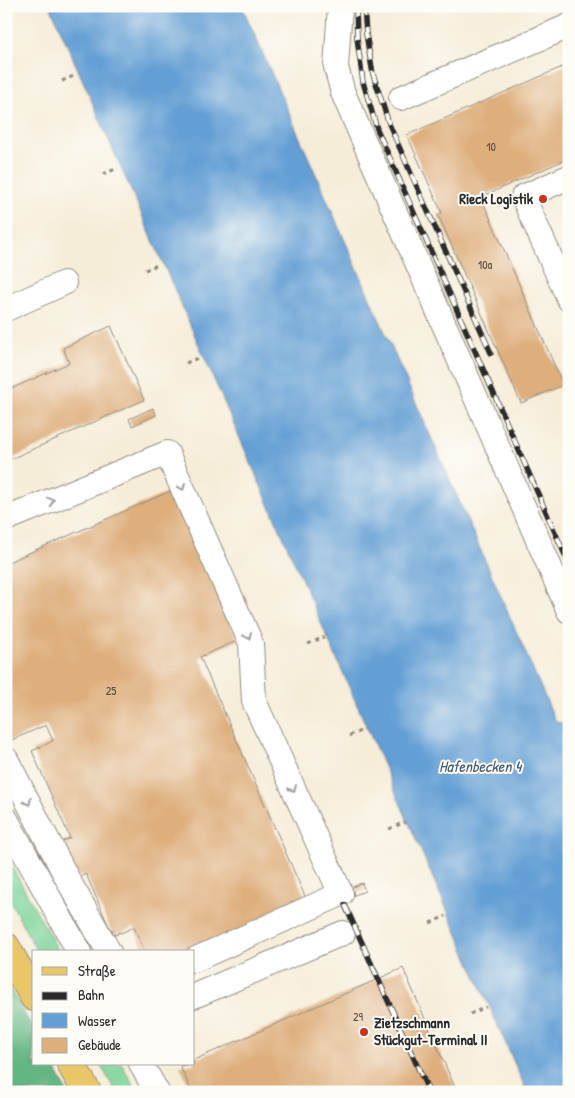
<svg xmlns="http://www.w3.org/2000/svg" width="575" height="1098" font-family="'Patrick Hand',sans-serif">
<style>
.green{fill:#7bd399;stroke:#537f62}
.forest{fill:#64b581;stroke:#487056}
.water{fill:#639fd4;stroke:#476580}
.building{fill:#deaf7d}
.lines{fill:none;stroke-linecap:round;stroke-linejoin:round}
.minor-casing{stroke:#908c82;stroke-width:26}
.major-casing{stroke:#908c82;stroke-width:30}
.path{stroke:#908c82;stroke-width:3;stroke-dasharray:4 4;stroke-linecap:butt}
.minor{stroke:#fff;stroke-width:24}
.major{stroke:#e9c769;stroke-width:28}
.rail-casing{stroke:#2b2b2b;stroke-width:5.5}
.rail{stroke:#fdfcf7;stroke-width:4;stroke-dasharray:11;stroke-linecap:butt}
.oneway{stroke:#a0a0a0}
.poi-dot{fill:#c8321e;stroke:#fdfcf7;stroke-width:2}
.labels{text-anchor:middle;stroke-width:4;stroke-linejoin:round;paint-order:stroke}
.number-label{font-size:12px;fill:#584c40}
.poi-label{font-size:15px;font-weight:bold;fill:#2b2b2b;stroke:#fdfcf7;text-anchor:end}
.water-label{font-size:16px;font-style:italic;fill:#41596f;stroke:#fdfcf7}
</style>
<rect width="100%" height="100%" fill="#fdfcf7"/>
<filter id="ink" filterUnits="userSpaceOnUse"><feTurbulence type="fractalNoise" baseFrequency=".02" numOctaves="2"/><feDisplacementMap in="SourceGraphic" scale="10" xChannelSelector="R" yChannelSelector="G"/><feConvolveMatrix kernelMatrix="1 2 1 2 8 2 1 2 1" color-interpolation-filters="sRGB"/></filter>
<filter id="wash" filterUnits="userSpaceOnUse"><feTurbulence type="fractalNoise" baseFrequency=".0096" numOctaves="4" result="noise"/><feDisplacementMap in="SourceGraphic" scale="20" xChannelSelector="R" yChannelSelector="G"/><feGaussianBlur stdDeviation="1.12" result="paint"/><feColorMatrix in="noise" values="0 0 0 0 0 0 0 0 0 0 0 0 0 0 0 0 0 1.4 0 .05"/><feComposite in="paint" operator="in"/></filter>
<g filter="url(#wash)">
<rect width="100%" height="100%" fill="#f6edd9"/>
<path class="green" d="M6,856L59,952H37L6,893Z
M100,1064H122L137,1092H116Z"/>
<path class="forest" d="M6,981L34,1030V1064H53L67,1092H6Z"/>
<path class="water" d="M50,6H242L556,722L569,724V1092H527Z"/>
<g id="blocks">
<path class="building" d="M569,64V158L481,197L563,385L521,403L438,215L442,213L407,135Z
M111,326L144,400L6,461V391L69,363L63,348Z
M153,408L156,415L132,426L129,419Z
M173,490L239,640L200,657L307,901L191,952H145L134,927L121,933L118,932L117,935L112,933L113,930L110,929L86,874L79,877L60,849L63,841L70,838L32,751L53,741L46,725L7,742L6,741V563Z
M362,883L365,891L352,896L348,889Z
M403,968L457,1092H192L180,1066L194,1064V1060Z"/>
</g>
</g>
<g filter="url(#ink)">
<use href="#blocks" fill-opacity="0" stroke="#908c82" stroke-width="1"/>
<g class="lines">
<defs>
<path id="minor" d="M340,6L336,67L343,93L569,611
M401,98L569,26
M569,177L523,197L569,299
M6,309L64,283
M6,519L167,453L251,643L254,701L341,894L194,960
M6,759L68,880L109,952
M6,819L79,952
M194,996L343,933
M141,1064L157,1092"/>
<path id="major" d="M6,947L34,997
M71,1064L87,1092"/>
</defs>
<use href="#minor" class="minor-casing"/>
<use href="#major" class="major-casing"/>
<path class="path" d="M62,81L76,75
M103,174L118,168
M145,270L159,264
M186,363L200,357
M308,644L324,637
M349,736L365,729
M389,829L405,822
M430,923L446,916
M470,1014L486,1007"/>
<use href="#minor" class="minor"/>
<use href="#major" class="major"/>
<defs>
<path id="rail" d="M356,6L357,38L363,82L377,129L569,564
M364,6L366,34L373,74L389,124L491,353
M345,905L429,1092"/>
</defs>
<use href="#rail" class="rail-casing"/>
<use href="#rail" class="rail"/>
</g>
<defs><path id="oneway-chevron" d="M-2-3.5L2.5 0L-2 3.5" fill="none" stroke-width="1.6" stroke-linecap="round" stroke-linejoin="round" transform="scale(1.25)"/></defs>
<g class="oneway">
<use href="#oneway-chevron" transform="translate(182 487) rotate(66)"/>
<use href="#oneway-chevron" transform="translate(51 501) rotate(-22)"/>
<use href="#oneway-chevron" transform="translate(248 636) rotate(67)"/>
<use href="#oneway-chevron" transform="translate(293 789) rotate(66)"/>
<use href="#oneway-chevron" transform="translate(28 802) rotate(63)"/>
</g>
</g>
<g class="poi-dot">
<circle cx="543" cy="199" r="5"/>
<circle cx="364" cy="1032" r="5"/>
</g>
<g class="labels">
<g class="number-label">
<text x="491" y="151">10</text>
<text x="485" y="269">10a</text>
<text x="111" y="695">25</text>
<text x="358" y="1021">29</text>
</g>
<g class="poi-label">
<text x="533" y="204">Rieck Logistik</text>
<text x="374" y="1028" text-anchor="start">Zietzschmann<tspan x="374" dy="17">Stückgut-Terminal II</tspan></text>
</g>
<g class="water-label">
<text x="480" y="772">Hafenbecken 4</text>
</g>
</g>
<rect width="575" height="1098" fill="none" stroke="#fdfcf7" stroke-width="25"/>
<rect x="32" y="950" width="162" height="115" fill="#fdfcf7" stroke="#a9a8a5"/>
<rect x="42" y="967" width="25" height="8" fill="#e9c769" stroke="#a9a8a5"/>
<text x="78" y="976" font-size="15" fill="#2b2b2b">Straße</text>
<rect x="42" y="992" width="25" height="8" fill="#2b2b2b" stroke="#a9a8a5"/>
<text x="78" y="1000" font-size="15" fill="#2b2b2b">Bahn</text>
<rect x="42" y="1013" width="25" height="15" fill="#639fd4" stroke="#a9a8a5"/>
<text x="78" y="1026" font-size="15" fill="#2b2b2b">Wasser</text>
<rect x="42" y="1038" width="25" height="15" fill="#deaf7d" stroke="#a9a8a5"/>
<text x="78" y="1050" font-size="15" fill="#2b2b2b">Gebäude</text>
</svg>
